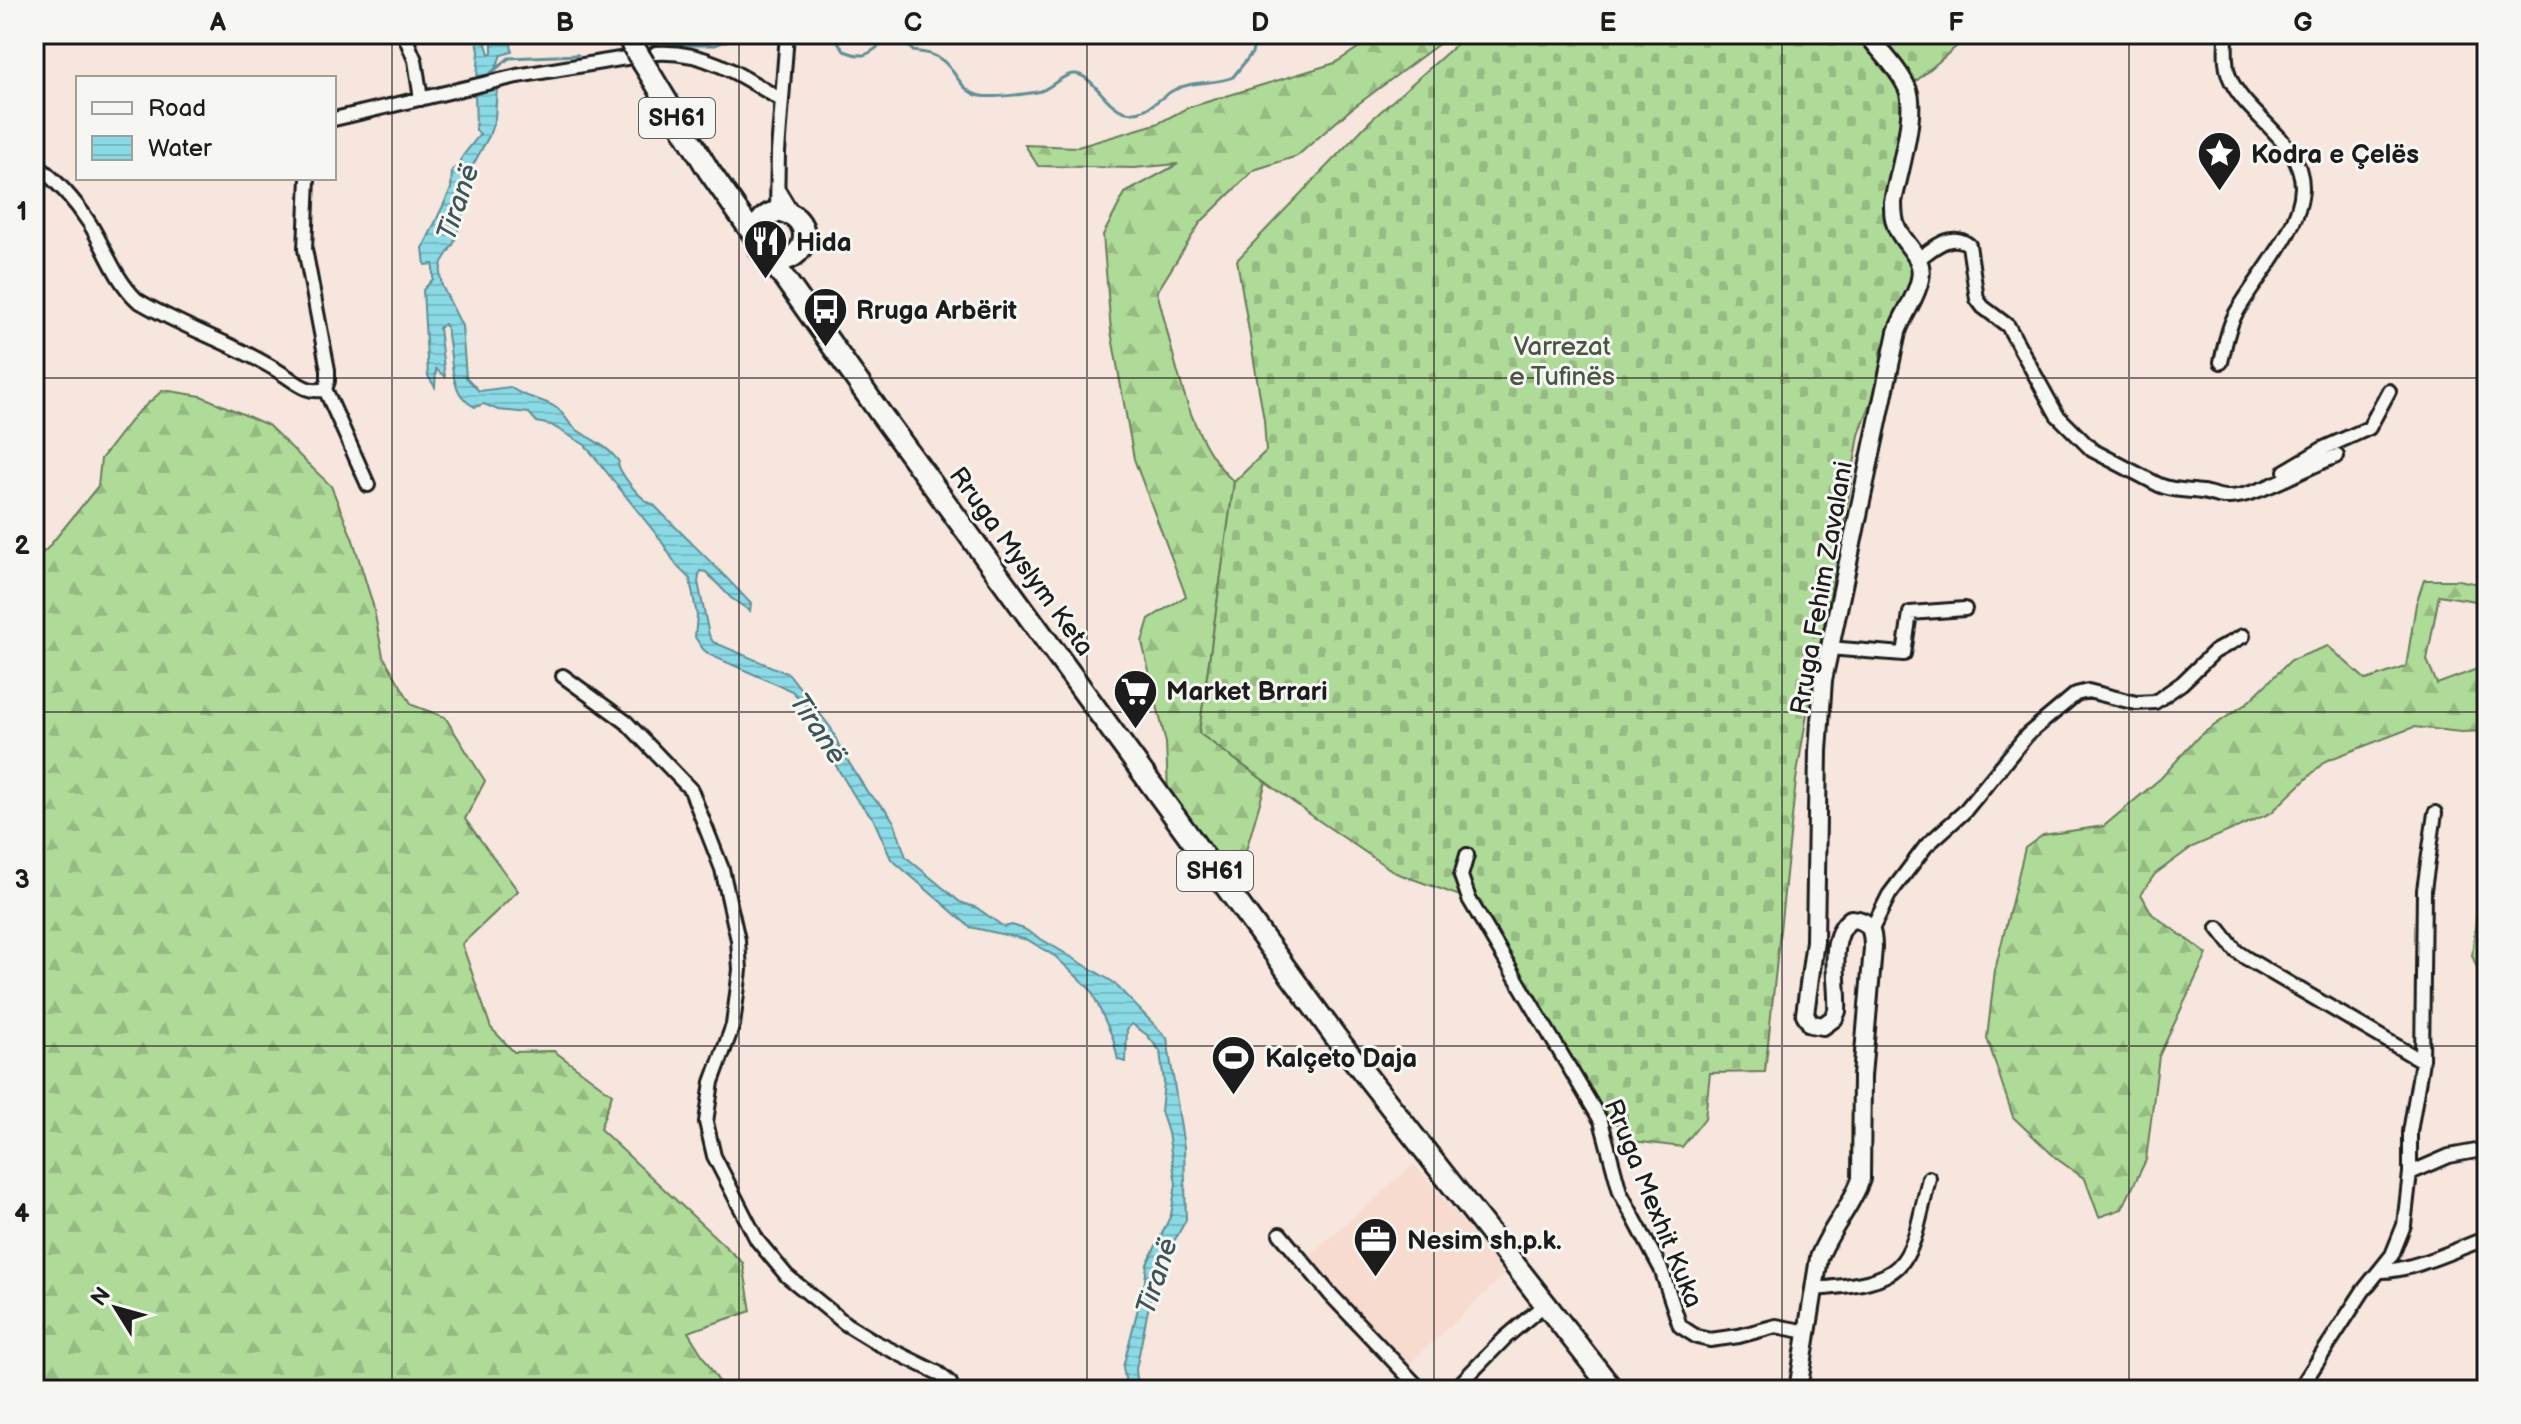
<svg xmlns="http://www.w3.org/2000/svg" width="2521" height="1424" font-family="'Balsamiq Sans',sans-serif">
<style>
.built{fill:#f6dbce}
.forest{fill:url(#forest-firs);stroke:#667c5a;stroke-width:2}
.cemetery{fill:url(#cemetery-stones);stroke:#667c5a;stroke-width:2}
.water{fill:url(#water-rules);stroke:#5e8e95;stroke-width:2}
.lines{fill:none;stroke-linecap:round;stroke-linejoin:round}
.stream{stroke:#5e8e95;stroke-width:3}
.minor-casing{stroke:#1c1c1c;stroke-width:18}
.tertiary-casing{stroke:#1c1c1c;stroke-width:22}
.primary-casing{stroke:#1c1c1c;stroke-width:26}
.minor{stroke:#f6f6f2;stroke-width:12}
.tertiary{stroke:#f6f6f2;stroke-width:16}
.primary{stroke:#f6f6f2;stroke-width:20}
.primary-bridge-casing{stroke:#1c1c1c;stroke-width:26;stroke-linecap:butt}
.primary-bridge{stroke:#f6f6f2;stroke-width:20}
.grid{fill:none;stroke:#1c1c1c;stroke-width:2;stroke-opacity:0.55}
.labels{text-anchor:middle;stroke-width:6;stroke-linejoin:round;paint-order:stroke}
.shield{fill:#f6f6f2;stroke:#5d5d5c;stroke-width:2}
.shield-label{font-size:24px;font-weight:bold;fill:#1c1c1c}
.poi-label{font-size:26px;font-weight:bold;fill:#1c1c1c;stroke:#f6f6f2;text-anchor:start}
.park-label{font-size:26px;fill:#485541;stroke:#f6f6f2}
.street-label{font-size:26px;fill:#1c1c1c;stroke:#f6f6f2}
.water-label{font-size:28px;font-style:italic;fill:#3d5558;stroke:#f6f6f2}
.neatline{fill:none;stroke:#1c1c1c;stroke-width:3}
.grid-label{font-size:26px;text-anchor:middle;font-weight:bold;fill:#1c1c1c}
</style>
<defs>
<pattern id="forest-firs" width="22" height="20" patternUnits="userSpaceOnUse" patternTransform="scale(2)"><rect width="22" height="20" fill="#afdb98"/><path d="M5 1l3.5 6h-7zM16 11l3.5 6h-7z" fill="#96bb82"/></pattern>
<pattern id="cemetery-stones" width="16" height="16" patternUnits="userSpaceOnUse" patternTransform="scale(2)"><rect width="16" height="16" fill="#afdb98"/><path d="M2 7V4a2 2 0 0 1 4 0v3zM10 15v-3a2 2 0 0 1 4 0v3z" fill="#96bb82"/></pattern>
<pattern id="water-rules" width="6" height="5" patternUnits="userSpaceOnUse" patternTransform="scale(2)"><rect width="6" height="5" fill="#8adae5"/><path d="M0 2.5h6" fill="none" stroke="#76bac4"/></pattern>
</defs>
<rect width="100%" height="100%" fill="#f6e6dd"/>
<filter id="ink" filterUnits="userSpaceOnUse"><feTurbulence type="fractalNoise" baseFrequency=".0125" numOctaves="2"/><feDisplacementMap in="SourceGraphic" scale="16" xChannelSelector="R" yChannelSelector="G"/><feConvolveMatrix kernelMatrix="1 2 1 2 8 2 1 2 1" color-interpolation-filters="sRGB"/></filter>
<g filter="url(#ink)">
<path class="built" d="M1414,1164L1506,1273L1405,1368L1308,1257Z"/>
<path class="forest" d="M1379,34H1452L1350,110L1297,156L1254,170L1200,223L1157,292C1175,355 1185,436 1234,482L1199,733L1266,782L1237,881L1168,792L1166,743L1142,642L1149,619L1186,596L1134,459L1111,331L1103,235L1125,193L1178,164L1134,168L1038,166L1025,145L1078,147L1159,123L1187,108L1335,63Z
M163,390L201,396L268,425L331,486L353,540L373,605L383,656L412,705L445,717L485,781L465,819L518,891L462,944L491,1028L514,1052L554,1051L612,1094L600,1129L743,1263L751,1311L688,1332L724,1390H34V560L47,549L98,486L101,459L136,414Z
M2424,580H2459L2487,586V603L2439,595L2427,660L2437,684L2480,668L2487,671V731L2461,732L2414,727L2325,761L2271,813L2192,847L2155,874L2141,894L2152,914L2207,954L2159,1056L2146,1160L2122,1209L2099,1217L2085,1179L2057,1159L2013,1117L1987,1038L1995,970L2025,848L2043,835L2104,826L2161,778L2199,736L2247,703L2291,660L2328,646L2366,680L2406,667L2416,604Z
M2487,856V994L2472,955L2483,859Z"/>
<path class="cemetery" d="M1468,34H1860L1900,86L1906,111L1884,220L1894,241L1914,268V282L1880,354L1883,370L1859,435L1840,547L1812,683L1796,780L1765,1072L1710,1073L1705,1118L1682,1147L1633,1141L1595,1100L1480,908L1470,888L1468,868L1456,876L1460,896L1396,873L1315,818L1199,733L1234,482L1266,451L1264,420L1237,260L1370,121Z
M1876,34H1971L1915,82Z"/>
<path class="water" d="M476,34H483L489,54L492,53V34H510L512,52L501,55L493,75L477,79L479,51Z
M497,87L495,118L489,136L468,174L463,212L454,243L442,262L440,274L442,286L462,326L466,377L479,391L510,387C524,398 540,398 555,407C564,412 567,423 576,429C589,439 605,444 616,458C623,466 615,460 620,469C625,479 642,502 653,504C685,538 720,569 751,604L750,611L731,598L706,572L700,571L698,582L709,635L713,642L789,674L831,728L841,750L868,793L886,810L894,822L906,857L960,902L977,908L1004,927L1012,925L1024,929L1113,982L1167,1038L1184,1147L1186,1220L1155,1275L1136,1369L1138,1390H1127L1123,1367L1145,1281L1147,1264L1171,1215L1176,1184L1168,1133L1161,1111L1164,1082L1160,1051L1147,1035L1132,1024L1127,1029L1126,1062L1118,1060L1113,1038L1091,990L1056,957L1028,940L970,927L891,859L873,818L857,800L825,748L823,732L815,716L792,691L710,655L703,649L695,637L697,616L690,579L677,566L660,539L585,445L551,425L537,422L529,413L498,410L484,404L475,407C445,394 455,349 445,324L439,328L445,377L436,369L435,387L428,376L423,290L433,279V264L425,265L423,248L451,189L452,170L460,165L462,157L480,134L476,130L475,93Z"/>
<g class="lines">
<path class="stream" d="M833,34L844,51C870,61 868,51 889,40L909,46L913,51C924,53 933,53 942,60C957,71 960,92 981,96C992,98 1030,94 1041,91C1052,87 1062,75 1073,74C1092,72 1105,107 1126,112C1146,116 1158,98 1174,90C1192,80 1215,85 1233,77L1252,53L1257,34
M668,45H715L744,34
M486,77L509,58L578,55"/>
<defs>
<path id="minor" d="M404,34L415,60L421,99
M656,53C704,50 741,75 781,100
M334,119L517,76L632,57
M34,163C55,179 76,202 90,224C106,250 115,279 137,300C185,329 239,345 286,376C298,384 309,394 325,389
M308,178L305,249L328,370V381L325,389L368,485
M779,191L794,216
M777,213L778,152L787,34
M1918,259C1934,248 1951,231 1969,245L1977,299L1983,307L2008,326L2057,415L2092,450L2159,485C2172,491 2188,490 2202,492C2210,493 2218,497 2226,497C2254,499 2308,466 2337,456
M2221,362C2225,346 2227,330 2235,315C2256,277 2301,231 2302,187C2302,139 2245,117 2229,76C2224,63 2226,48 2226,34
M2285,471L2324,448L2369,428L2389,391
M1828,648L1904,654L1910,613L1965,609
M563,676L626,722L691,790L722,869L738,940L740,970L733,1025L712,1082L706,1122L714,1156L757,1240L787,1276L846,1324L877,1343L938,1373L950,1383L952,1390
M1467,855L1461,876L1469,899L1601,1121L1620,1192L1661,1269L1680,1326L1697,1337L1710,1340L1739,1336L1776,1326L1807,1332
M2218,928L2236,951L2246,958L2422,1061
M1872,929L1889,895L1926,846L1964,812L2027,735L2076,694L2088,691L2136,703L2155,702L2182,683L2214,652L2243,636
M2410,1173L2449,1156L2487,1149
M1280,1234L1330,1294L1421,1390
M2379,1271C2407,1273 2459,1248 2487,1238
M1813,1289C1911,1282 1909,1267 1929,1178
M1454,1390L1505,1338L1545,1304
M2299,1390L2363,1291L2392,1255L2404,1225L2410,1173V1132L2422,1061L2424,890L2435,813"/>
<path id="tertiary" d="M1798,1390L1819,1258C1829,1230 1851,1208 1861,1179L1862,1076L1873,948C1873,931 1871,920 1851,919C1826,937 1839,983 1837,1011L1834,1018L1823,1026L1811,1024L1805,1014L1815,941L1818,751L1823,680L1897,332C1903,314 1917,297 1920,279C1925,257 1905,246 1897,228C1893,220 1893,211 1893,202C1898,175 1917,114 1908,90C1900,70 1880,51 1867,34"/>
<path id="primary" d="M644,64L709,171L756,238
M756 236a24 24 0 1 1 48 0a24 24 0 1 1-48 0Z
M770,258L880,413L1335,1036L1613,1390"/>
</defs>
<use href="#minor" class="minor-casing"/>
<use href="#tertiary" class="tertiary-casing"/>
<use href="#primary" class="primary-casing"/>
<use href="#minor" class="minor"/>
<use href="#tertiary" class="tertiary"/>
<use href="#primary" class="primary"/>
<defs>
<path id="primary-bridge" d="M629,39L644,64"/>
</defs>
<use href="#primary-bridge" class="primary-bridge-casing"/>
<use href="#primary-bridge" class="primary-bridge"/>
</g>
</g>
<path class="grid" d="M392,34V1390M739,34V1390M1087,34V1390M1434,34V1390M1782,34V1390M2129,34V1390M34,378H2487M34,712H2487M34,1046H2487"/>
<defs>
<symbol id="sight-pin" viewBox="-11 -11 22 30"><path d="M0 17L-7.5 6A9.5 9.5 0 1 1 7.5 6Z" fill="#1c1c1c" stroke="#f6f6f2"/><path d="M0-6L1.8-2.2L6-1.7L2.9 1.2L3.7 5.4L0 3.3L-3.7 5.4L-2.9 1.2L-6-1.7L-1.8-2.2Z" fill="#fff"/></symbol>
<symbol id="restaurant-pin" viewBox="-11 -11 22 30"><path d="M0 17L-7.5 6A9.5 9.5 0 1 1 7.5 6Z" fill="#1c1c1c" stroke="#f6f6f2"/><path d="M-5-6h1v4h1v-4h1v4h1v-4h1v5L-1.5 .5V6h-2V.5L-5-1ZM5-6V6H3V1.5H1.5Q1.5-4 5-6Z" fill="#fff"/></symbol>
<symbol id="bus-pin" viewBox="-11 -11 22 30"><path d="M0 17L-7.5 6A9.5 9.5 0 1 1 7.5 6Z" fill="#1c1c1c" stroke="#f6f6f2"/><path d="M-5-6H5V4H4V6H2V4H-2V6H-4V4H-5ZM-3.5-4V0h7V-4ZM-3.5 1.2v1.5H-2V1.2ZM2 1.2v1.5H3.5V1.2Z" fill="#fff"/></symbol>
<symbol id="supermarket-pin" viewBox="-11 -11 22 30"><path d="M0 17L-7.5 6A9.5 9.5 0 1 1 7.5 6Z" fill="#1c1c1c" stroke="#f6f6f2"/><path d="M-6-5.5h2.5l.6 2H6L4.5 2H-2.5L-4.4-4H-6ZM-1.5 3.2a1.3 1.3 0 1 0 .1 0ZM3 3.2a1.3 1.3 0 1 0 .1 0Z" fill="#fff"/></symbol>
<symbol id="stadium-pin" viewBox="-11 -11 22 30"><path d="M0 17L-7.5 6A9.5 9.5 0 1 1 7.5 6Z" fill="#1c1c1c" stroke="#f6f6f2"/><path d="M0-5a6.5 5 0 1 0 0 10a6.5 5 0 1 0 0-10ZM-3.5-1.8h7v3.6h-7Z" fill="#fff"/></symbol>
<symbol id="office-pin" viewBox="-11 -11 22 30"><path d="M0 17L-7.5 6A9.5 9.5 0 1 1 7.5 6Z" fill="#1c1c1c" stroke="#f6f6f2"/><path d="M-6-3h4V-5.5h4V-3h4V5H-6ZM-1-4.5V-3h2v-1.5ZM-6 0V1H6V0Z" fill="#fff"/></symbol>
</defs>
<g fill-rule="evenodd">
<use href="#sight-pin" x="2194" y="128" width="51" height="69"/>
<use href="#restaurant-pin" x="740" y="216" width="51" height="69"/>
<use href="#bus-pin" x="800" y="284" width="51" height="69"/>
<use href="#supermarket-pin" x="1110" y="666" width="51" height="69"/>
<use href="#stadium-pin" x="1208" y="1032" width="51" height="69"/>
<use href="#office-pin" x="1350" y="1214" width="51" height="69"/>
</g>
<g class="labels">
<g class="shield">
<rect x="639" y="98" width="76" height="40" rx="6"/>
<rect x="1177" y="851" width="76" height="40" rx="6"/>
</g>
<g class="shield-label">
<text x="677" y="126">SH61</text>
<text x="1215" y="879">SH61</text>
</g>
<g class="poi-label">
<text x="2251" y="163">Kodra e Çelës</text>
<text x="796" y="251">Hida</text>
<text x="856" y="319">Rruga Arbërit</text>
<text x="1166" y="700">Market Brrari</text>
<text x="1265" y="1067">Kalçeto Daja</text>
<text x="1407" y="1249">Nesim sh.p.k.</text>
</g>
<g class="park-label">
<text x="1562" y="355">Varrezat<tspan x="1562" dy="30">e Tufinës</tspan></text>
</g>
<g class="street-label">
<text transform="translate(1022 561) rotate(54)" y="9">Rruga Myslym Keta</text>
<text transform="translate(1821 588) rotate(-80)" y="9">Rruga Fehim Zavalani</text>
<text transform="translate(1654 1203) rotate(68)" y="9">Rruga Mexhit Kuka</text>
</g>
<g class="water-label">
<text transform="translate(457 202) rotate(-71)" y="10">Tiranë</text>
<text transform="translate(819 728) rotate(56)" y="10">Tiranë</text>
<text transform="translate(1156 1276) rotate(-72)" y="10">Tiranë</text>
</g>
</g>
<rect width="2521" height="1424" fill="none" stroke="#f6f6f2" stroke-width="88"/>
<rect x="76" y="76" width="260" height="104" fill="#f6f6f2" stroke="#9f9f9c" stroke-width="2"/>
<rect x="92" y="102" width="40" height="12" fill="#f6f6f2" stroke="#9f9f9c" stroke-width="2"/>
<text x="148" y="116" font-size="24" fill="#1c1c1c">Road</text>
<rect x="92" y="136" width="40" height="24" fill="url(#water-rules)" stroke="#9f9f9c" stroke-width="2"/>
<text x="148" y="156" font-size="24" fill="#1c1c1c">Water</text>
<g transform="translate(116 1308) rotate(307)" stroke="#f6f6f2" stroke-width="6" paint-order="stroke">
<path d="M0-6L14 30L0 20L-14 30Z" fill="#1c1c1c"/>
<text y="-12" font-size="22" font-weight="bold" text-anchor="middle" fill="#1c1c1c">N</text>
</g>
<rect x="44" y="44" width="2433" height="1336" class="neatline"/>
<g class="grid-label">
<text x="218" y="31">A</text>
<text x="565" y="31">B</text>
<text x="913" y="31">C</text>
<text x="1260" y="31">D</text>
<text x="1608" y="31">E</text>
<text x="1956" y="31">F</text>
<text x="2303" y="31">G</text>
<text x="22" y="220">1</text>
<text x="22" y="554">2</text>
<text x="22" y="888">3</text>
<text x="22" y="1222">4</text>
</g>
</svg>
